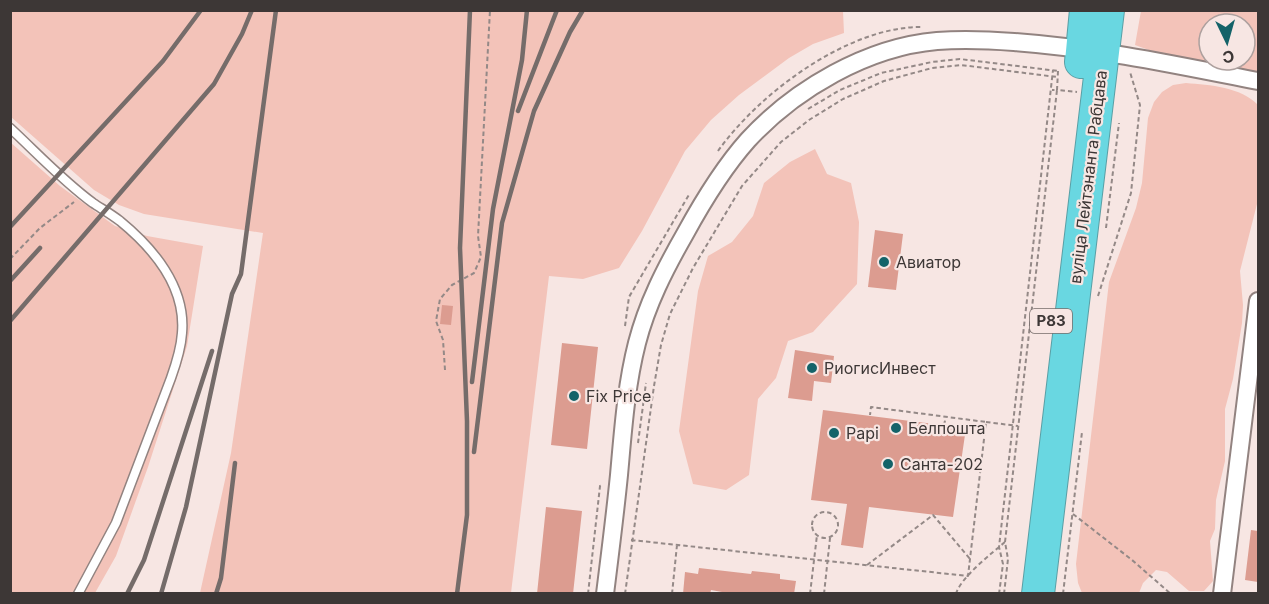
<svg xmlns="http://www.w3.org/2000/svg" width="1269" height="604" font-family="Inter,sans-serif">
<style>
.green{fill:#f3c3b9;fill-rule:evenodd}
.building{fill:#dc9c90}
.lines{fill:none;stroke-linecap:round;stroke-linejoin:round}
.lane-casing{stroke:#928380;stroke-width:11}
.street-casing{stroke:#928380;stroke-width:20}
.highway-casing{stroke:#5a9fa5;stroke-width:34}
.path{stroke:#948987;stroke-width:2;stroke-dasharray:4.5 3;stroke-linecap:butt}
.lane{stroke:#fff;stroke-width:8}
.street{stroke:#fff;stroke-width:16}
.highway{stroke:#69d7e1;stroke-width:32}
.rail{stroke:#756c6a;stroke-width:4.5}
.poi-dot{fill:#146369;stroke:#f7e6e3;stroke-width:2}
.labels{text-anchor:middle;stroke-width:4.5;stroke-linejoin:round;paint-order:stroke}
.shield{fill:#f7e6e3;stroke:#756c6a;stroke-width:1.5}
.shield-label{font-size:15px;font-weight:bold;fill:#3d3736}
.street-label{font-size:16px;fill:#3d3736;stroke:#f7e6e3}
.poi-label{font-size:16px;fill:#3d3736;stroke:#f7e6e3;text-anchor:start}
</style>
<rect width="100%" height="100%" fill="#f7e6e3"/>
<path class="green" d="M11,11H843L844,33L813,44L789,58L739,95L711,120L685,151L642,231L619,268L583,279L549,276L511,593H200L231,453L263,233L144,214L119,205L94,190L11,117Z
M1141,11H1258V72L1182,62L1135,45ZM1209,24H1245V60H1209Z
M1186,83C1210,85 1241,87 1258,105V200L1240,271L1243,305L1242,323L1233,379L1225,409V461L1216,500L1215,529L1210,541L1213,581L1204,591H1189L1167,572L1156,570L1143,583L1139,593H1082L1078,583L1076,564L1109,282L1136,208L1142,183L1148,118L1154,102L1162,92L1173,85Z
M10,142L60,186L115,226L147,236L203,246L187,346L148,467L116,556L95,593H11Z
M815,149L827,174L851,183L859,222L857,284L813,332L788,341L776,378L758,399L749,475L726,490L693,484L679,431L698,291L708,256L732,242L753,216L764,183L790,162Z"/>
<path class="building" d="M875,230L903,234L896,290L868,287Z
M442,305L453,306L451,325L440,324Z
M562,343L598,347L587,449L551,445Z
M795,350L834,356L831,383L814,381L812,401L788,398Z
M823,410L966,428L953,517L869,507L863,548L841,545L847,504L811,500Z
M546,507L582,511L573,594H537Z
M1251,530L1258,531V582L1245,580Z
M699,568L751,574L752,571L780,574V579L796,581L794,594H733L711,590L710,594H683L685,572L698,574Z"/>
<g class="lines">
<defs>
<path id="lane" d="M10,128C37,153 63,181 93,203C102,209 111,214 120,221C153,248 186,287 182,333C181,349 176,364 171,378L116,523L78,594"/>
<path id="street" d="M605,594C610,554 615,515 619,475C623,431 626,386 637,343C647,304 665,269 685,234C703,201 723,168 748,140C795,89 867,47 937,41C963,39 988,40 1014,42C1097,48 1177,65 1258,81
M1222,594L1258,301"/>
<path id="highway" d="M1081,62L1086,10
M1038,594L1108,10"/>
</defs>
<use href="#lane" class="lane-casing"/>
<use href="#street" class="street-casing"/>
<use href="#highway" class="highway-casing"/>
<path class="path" d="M1058,71L1057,90L1077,92
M808,109L840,90L881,73L932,62L960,59L1058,71
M718,151C759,93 849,26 922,27
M1106,228L1119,123
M10,259L40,228L74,202
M1098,296L1131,193L1140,105L1130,72
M625,326L629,297L690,193
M445,370L443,340L436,321L440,299L452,285L474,273L481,257L478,236L490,10
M986,422L1018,426
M944,425L946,416
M638,443L646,383
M812 525a13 13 0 1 1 26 0a13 13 0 1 1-26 0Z
M1073,514L1132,560L1171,594
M631,540L968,576L986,422L871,407L870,415
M867,565L933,515L970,559
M588,594L600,486L602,485
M625,594L654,386L661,345L670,314L693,268L742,186L781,142L809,120L843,99L884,81L932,68L961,65L1057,77
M672,594L677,545
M810,594L817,535
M824,594L830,538
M956,594C960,578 992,553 1005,542
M999,594L1003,564L999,547L1053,70
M1004,594L1008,559L1005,542L1057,90H1052
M1063,594L1082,432"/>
<use href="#lane" class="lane"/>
<use href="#street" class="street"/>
<use href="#highway" class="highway"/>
<path class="rail" d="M518,111L557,10
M10,227L163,61L201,10
M10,281L40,248
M10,321L214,84L242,34L252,10
M472,382L493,209L522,60L527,10
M474,452L502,223L534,111L570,32L583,10
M127,594L144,560L212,351
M161,594L186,507L232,294L241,274L276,10
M216,594L221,578L235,463
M457,594L467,515V421L460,248L470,10"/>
</g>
<g class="poi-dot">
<circle cx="884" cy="262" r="6"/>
<circle cx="812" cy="368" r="6"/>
<circle cx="574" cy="396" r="6"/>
<circle cx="896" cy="428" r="6"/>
<circle cx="834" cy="433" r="6"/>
<circle cx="888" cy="464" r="6"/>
</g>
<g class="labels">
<rect class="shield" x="1030" y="309" width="42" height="24" rx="4.5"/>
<g class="shield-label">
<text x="1051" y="326">Р83</text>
</g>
<g class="street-label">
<text transform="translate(1088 177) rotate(-83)" y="6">вуліца Лейтэнанта Рабцава</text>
</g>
<g class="poi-label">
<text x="896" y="268">Авиатор</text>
<text x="824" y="374">РиогисИнвест</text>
<text x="586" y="402">Fix Price</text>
<text x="908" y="434">Белпошта</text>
<text x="846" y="439">Papi</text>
<text x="900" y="470">Санта-202</text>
</g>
</g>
<rect width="1269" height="604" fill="none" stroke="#3d3736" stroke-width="24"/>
<g transform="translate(1227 42) rotate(175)"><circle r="28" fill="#f7e6e3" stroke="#ada09e" stroke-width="1.5"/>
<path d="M0-4.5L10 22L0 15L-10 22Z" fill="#146369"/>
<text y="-9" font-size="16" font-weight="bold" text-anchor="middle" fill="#3d3736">С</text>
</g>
</svg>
